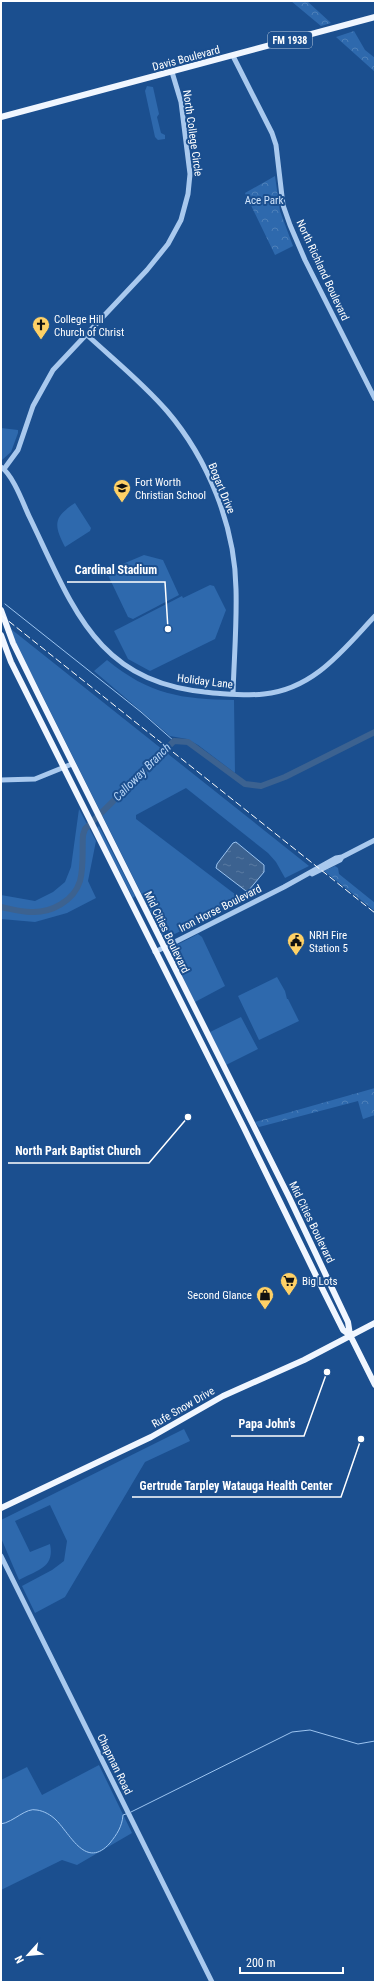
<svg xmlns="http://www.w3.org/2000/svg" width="376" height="1983" font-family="'Roboto Condensed',sans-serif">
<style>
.green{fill:#2e69ad}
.forest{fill:url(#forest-crowns)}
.water{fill:url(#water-ripples);stroke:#9cc4f0}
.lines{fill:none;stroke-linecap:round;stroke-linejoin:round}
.stream{stroke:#9cc4f0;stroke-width:1}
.river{stroke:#3c6290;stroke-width:6}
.minor{stroke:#a9c9ee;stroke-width:5}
.major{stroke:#f0f6ff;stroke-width:6}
.rail{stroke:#fff;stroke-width:1;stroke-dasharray:7 3;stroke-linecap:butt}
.labels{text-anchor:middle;stroke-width:4;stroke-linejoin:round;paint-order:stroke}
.shield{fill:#1b4f8f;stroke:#bbcadd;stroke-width:1}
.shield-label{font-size:10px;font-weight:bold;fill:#fff}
.street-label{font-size:11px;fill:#fff;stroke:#1b4f8f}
.park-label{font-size:11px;fill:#cfe3fa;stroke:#1b4f8f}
.poi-label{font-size:11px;fill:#fff;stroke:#1b4f8f;text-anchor:start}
.water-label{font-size:12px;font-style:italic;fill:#b5d3f5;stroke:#1b4f8f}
.leader{fill:none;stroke:#fff;stroke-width:1.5}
.callout-dot{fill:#fff;stroke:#1b4f8f;stroke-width:1.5}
.callout-label{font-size:12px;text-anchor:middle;font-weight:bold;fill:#fff;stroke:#1b4f8f;stroke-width:4;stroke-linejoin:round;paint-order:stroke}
</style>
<defs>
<pattern id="forest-crowns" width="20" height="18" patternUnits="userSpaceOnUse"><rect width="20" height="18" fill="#2e69ad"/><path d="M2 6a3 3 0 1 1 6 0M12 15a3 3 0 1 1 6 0" fill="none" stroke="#4d80b9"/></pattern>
<pattern id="water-ripples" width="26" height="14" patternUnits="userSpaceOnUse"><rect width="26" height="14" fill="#3c6290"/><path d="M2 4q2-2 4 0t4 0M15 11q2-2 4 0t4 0" fill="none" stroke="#597aa1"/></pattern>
</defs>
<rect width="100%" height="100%" fill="#1b4f8f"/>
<path class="green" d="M147,86L153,87L159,114L157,117L161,133L165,135V139L158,140L155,137L145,91Z
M1,428L18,430V433L11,452L2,460L1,459Z
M75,503L91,528L90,531L65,547C53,524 54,517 75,503Z
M144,555L163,560L179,595L133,619L128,617L106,571Z
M210,585L214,586L226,610L215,639L150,671L128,659L114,631L182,596L183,598Z
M11,629L309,866L285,878L276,862L268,853L186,788L136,815V819L244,901L164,939L14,639Z
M107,660C150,695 181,699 234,700L235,773L198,745L187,739L170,736L94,671Z
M79,809L96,841L88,881L96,898L67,913L35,922L1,919V895L35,901L53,892L65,882L71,867Z
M99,826L135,896L133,898L97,828Z
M198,934L202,937L225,986L195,1002L169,949Z
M277,977L285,991L287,999H288L299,1021L259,1040L238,996Z
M241,1017L258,1049L226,1065L210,1032Z
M184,1429L190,1441L145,1462L65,1597L35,1613L22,1586L52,1570L64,1561L67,1541L50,1505L15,1521L30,1552L50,1544C55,1568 37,1570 19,1580L1,1538V1520Z
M99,1765L132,1833L77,1865L62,1860L1,1890V1780L27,1767L42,1795Z"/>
<path class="forest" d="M291,1H307L331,23L321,26Z
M354,31L365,50L375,58V72L336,37Z
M275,176L280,211L293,246L275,255L245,193Z
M335,866L338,868L339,874L375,903V911L324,871Z
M375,1088V1115L363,1119L358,1101L259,1127L255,1122Z"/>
<path class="water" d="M236,842L264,865V872L249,890L246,891L216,868L217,864L233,843Z"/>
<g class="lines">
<path class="stream" d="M5,604L141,712L174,741
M131,1812L292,1732L310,1730L358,1744L375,1741
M1,1824C14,1822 26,1807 37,1810C44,1811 51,1815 56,1820C71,1835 86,1870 110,1843C117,1834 122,1827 123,1815L126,1814"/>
<path class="river" d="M1,907C11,909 21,912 31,912C51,913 74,901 80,881C84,867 82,850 83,835L85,829L174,741L188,742L245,784L261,786L285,777L375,732"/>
<path class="minor" d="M233,56L272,133L276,145L283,205L290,225L305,260L375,399
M86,334C113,359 143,383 167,411C208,459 235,526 236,589C237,624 234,659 233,694
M1,467C13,475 23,503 29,516C74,609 96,684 213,693C230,694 248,696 264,694C314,689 343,650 375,616
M4,469L18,450L33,406L53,370L147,270L168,244L181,220L188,194L190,174L181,102L172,72
M1,780L35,779L72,764
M312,874L340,860L342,857
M155,952L284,887L336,858L342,857L375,840
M1,1556L212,1982"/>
<path class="major" d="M1,117L375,17
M1,610L13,643L38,694L289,1197L348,1322L350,1335L375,1385
M1,635L11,662L244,1128L324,1292L343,1330L350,1335
M1,1508L151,1437L223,1396L304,1360L375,1323"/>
<path class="rail" d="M1,615L375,913"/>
</g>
<defs>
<symbol id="church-pin" viewBox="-11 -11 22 30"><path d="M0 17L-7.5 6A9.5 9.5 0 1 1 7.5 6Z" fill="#ffd166" stroke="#1b4f8f"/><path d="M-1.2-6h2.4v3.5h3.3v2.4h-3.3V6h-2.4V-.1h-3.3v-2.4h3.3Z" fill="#111"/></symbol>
<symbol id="school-pin" viewBox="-11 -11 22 30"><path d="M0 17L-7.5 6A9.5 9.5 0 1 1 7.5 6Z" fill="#ffd166" stroke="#1b4f8f"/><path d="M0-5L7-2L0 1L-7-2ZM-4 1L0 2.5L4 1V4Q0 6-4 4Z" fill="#111"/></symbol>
<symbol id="civic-pin" viewBox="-11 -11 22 30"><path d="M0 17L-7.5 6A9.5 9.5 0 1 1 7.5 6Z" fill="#ffd166" stroke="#1b4f8f"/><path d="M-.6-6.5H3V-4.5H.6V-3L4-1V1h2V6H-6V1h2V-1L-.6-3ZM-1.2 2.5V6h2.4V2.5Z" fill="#111"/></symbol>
<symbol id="supermarket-pin" viewBox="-11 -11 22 30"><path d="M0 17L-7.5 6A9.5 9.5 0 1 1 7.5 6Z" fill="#ffd166" stroke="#1b4f8f"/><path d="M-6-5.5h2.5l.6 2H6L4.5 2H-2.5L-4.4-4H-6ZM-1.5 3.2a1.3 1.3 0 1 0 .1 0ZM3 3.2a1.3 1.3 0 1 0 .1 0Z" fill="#111"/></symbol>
<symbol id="shop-pin" viewBox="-11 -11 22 30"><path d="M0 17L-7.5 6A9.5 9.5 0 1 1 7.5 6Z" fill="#ffd166" stroke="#1b4f8f"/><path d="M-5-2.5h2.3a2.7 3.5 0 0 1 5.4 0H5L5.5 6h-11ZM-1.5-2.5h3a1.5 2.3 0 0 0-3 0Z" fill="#111"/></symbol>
</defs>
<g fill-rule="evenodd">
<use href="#church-pin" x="31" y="315" width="20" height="27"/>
<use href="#school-pin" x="112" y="478" width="20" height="27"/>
<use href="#civic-pin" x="286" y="931" width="20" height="27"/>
<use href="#supermarket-pin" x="279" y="1271" width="20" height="27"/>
<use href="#shop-pin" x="255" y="1285" width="20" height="27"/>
</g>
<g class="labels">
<rect class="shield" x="268" y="32" width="44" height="16" rx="3"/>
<g class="shield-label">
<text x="290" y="44">FM 1938</text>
</g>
<g class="street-label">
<text transform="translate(186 58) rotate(-15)" y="4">Davis Boulevard</text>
<text transform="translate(193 133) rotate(82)" y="4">North College Circle</text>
<text transform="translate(323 270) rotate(65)" y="4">North Richland Boulevard</text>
<text transform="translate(222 488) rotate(68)" y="4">Bogart Drive</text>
<text transform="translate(205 681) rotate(7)" y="4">Holiday Lane</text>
<text transform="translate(220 908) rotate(-27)" y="4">Iron Horse Boulevard</text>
<text transform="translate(167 932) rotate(64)" y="4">Mid Cities Boulevard</text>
<text transform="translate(312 1222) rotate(64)" y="4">Mid Cities Boulevard</text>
<text transform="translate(183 1407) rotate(-30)" y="4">Rufe Snow Drive</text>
<text transform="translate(115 1764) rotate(64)" y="4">Chapman Road</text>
</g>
<g class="park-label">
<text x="264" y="204">Ace Park</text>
</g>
<g class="poi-label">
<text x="54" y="323">College Hill<tspan x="54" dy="13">Church of Christ</tspan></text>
<text x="135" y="486">Fort Worth<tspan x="135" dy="13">Christian School</tspan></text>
<text x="309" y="939">NRH Fire<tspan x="309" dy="13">Station 5</tspan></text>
<text x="302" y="1285">Big Lots</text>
<text x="252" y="1299" text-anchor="end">Second Glance</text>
</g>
<g class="water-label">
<text transform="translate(142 772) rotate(-45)" y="4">Calloway Branch</text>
</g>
</g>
<path class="leader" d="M168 629L165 582H67M188 1117L149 1163H8M327 1372L304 1436H231M361 1439L341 1497H132"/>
<g class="callout-dot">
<circle cx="168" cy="629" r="4"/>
<circle cx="188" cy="1117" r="4"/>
<circle cx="327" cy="1372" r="4"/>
<circle cx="361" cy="1439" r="4"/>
</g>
<g class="callout-label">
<text x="116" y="574">Cardinal Stadium</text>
<text x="78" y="1155">North Park Baptist Church</text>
<text x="267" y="1428">Papa John's</text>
<text x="236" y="1490">Gertrude Tarpley Watauga Health Center</text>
</g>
<rect width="376" height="1983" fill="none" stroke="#ffffff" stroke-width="4"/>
<g transform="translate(28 1955) rotate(243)" stroke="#1b4f8f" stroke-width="3" paint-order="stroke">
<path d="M0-3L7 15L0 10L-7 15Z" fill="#ffffff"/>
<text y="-6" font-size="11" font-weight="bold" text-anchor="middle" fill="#ffffff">N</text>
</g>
<path d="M240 1967v6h103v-6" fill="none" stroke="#ffffff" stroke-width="2"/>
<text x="246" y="1967" font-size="12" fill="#ffffff" stroke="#1b4f8f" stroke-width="3" paint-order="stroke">200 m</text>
</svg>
